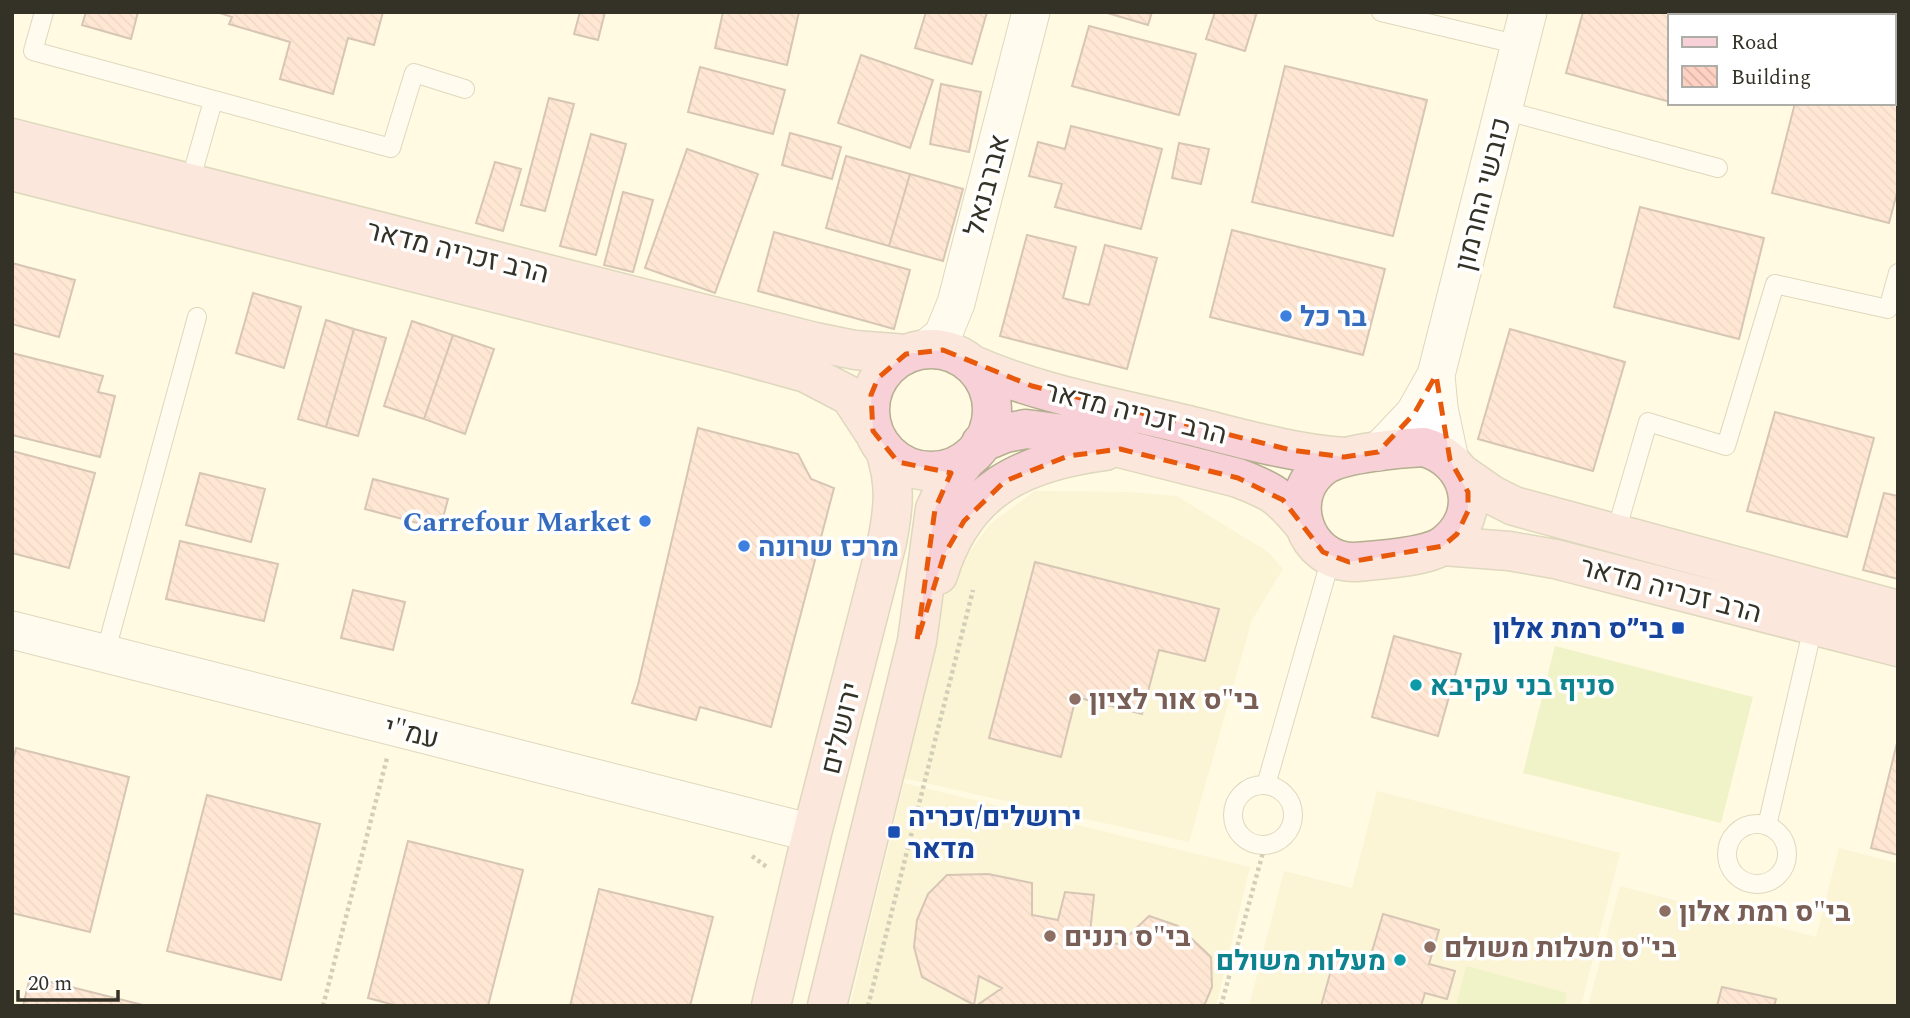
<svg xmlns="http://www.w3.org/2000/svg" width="1910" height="1018" font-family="Spectral,Heebo,serif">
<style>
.built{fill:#f5eec6}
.pitch{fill:#deeba6}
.building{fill:url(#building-back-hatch);stroke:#a7877e;stroke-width:2}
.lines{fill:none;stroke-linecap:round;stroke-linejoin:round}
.lane-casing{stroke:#b5af91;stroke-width:20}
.street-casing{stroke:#b5af91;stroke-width:39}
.secondary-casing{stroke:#b5af91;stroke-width:41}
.path{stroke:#9c9986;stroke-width:4.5;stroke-dasharray:3.5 3.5;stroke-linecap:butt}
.lane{stroke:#fff;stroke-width:18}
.street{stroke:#fff;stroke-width:37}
.secondary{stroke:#f8d0d7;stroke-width:38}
.marked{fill:none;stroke:#e8590c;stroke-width:5;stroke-dasharray:14 9;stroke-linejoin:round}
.shop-dot{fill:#3f7fe0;stroke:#fff;stroke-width:2.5}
.transit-dot{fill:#1a4fb4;stroke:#fff;stroke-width:2.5}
.culture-dot{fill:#0f9aa8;stroke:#fff;stroke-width:2.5}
.education-dot{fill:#8d6e63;stroke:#fff;stroke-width:2.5}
.labels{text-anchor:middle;stroke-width:7;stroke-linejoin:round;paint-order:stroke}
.street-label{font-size:28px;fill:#343226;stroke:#fff}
.shop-label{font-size:28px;font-weight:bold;fill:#366cbe;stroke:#fff;text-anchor:start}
.transit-label{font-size:28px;font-weight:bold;fill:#164399;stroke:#fff;text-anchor:end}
.culture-label{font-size:28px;font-weight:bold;fill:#0d838f;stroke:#fff;text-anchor:start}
.education-label{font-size:28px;font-weight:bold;fill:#785e54;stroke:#fff;text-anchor:start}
</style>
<defs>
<pattern id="building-back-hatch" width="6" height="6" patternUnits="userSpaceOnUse" patternTransform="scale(1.75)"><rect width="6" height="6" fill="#ffd1c3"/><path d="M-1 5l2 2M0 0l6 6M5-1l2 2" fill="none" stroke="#dbb4a7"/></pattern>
</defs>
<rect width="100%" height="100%" fill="#fffae1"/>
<path class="built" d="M1035,491L1129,492L1177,496L1268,552L1283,569L1252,620L1189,842L903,778L946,585L990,524Z
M904,783L1250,867L1216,1006H850Z
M1377,791L1620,853L1581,1006H1249L1284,871L1352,888Z
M1839,848L1898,863V1006H1588L1620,886L1816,937Z"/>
<path class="pitch" d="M1555,646L1753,697L1721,823L1523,773Z
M1466,966L1567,993L1564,1006H1456Z"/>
<path class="building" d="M86,12H138L131,39L82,25Z
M217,12H383L374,45L348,38L333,94L280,79L290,42L229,24L232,17Z
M580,12H605L598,40L574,34Z
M723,12H799L787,65L715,48Z
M926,12H987L972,64L915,48Z
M1104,12H1152L1148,25Z
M1215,12H1257L1245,51L1206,39Z
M1583,12H1708L1707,16H1670V102L1566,73Z
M1089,26L1196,54L1179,115L1072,86Z
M861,55L933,80L910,148L838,123Z
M1285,66L1427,100L1393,236L1252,202Z
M700,67L785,90L773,134L688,112Z
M941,84L981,92L969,152L930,144Z
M1894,86L1898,87V189L1889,223L1772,193L1795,103H1894Z
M549,98L574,104L545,211L521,205Z
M1071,126L1162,149L1141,229L1055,207L1062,184L1029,176L1038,142L1065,149Z
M790,133L841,147L832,179L782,165Z
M591,134L626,144L596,255L560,246Z
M1179,143L1209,149L1201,184L1172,178Z
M687,149L758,174L715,293L645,268Z
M846,156L910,174L889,246L826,228Z
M495,162L521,169L503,231L476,223Z
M910,174L963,189L943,261L889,246Z
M623,192L653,200L633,272L604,265Z
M1640,207L1764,238L1739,339L1614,307Z
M1232,230L1385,269L1363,355L1210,317Z
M774,232L910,270L894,329L758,291Z
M1027,235L1076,247L1063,298L1089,305L1105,245L1157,258L1127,369L1000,336Z
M12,263L75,280L59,337L12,324Z
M253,293L301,307L284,368L236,353Z
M326,320L354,329L326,427L298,419Z
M412,321L453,335L424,419L384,406Z
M354,329L386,338L358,436L326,427Z
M1510,329L1625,362L1593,471L1478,439Z
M453,335L494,349L465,434L424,419Z
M12,353L103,376L98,392L115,396L100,457L12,435Z
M1775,412L1874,438L1847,537L1747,511Z
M698,428L798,454L811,479L834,488L771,727L700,707L696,720L632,703L638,685Z
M12,451L95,473L69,568L12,553Z
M200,473L265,489L251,542L186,525Z
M373,479L448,499L440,529L365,509Z
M1884,493L1898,496V579L1863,570Z
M180,541L278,564L264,621L166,599Z
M1035,562L1219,609L1205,661L1159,650L1142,714L1076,697L1061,757L989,738Z
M353,590L405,602L393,650L341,638Z
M1394,636L1461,654L1438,736L1372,717Z
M1898,739V855L1871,848Z
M16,748L129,777L90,932L12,913V764Z
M207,795L320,824L281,980L167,951Z
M408,841L523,870L488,1006H398L368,998Z
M988,874L1032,883V915L1058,920L1065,892L1094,895L1089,942L1120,944L1149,916L1178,926L1211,957L1212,987L1204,1006H976L1002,988L979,976L974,1005L922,977L914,947L917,920L928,894L947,875Z
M599,889L713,917L690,1006H570Z
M1383,914L1439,930L1429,964L1455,971L1447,999L1425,993L1421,1006H1321L1335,956L1368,965Z
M30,977L79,989L147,1006H23Z
M1722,987L1776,999L1774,1006H1717Z"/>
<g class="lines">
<defs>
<path id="lane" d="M44,12L33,51L391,148L414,73L465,89
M1381,12L1520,45
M1503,110L1718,168
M190,182L213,101
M1615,535L1648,422L1726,446L1775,284L1888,309L1898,273
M105,654L197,317
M1266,785L1331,558
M1233 815a30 30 0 1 1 60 0a30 30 0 1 1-60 0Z
M1727 854a30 30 0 1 1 60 0a30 30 0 1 1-60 0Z
M1767,826L1813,627"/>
<path id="street" d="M926,349L943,335L956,303L1031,12
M1436,375L1439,408L1450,460
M1378,452L1414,414L1436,375L1528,12
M12,630L812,833"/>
<path id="secondary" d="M12,138L811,341L855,350L906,354
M12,171L730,352L806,373L831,386L850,396L873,431
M870 410a61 61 0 1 1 122 0a61 61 0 1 1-122 0Z
M973,365C1037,393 1108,406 1175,422C1231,435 1287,453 1344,457
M981,443L1005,433L1026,429L1064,434L1238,478C1272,491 1279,495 1303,524
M1424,447C1470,460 1485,515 1444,545C1427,557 1379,560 1356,562C1304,564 1281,494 1325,465C1344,453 1401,448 1424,447Z
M1462,474L1492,495L1514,506L1898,610
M1443,546L1509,551L1555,559L1898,647
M938,575C964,489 1022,462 1105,451
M771,1006L812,833L887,542C894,506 896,485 885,450
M827,1006L917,641L935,509L945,487L967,459"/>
</defs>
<use href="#lane" class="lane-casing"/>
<use href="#street" class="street-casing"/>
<use href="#secondary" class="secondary-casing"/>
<path class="path" d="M752,856L768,868
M323,1006L387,758
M868,1006L973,590
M1221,1006L1265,845"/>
<use href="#lane" class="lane"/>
<use href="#street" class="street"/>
<use href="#secondary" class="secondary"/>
</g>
<path d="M0 0H1910V1018H0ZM943,350L1032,386L1291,450L1344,457L1378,452L1414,414L1436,375L1450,460L1468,492V511L1457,534L1443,546L1349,562L1323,552L1283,500L1238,478L1120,449L1068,456L1005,481L964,521L944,555L917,641L935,509L951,473L898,462L873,431L871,395L878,378L906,354Z" fill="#fffae1" fill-opacity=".55" fill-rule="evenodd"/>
<path class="marked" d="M943,350L1032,386L1291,450L1344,457L1378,452L1414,414L1436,375L1450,460L1468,492V511L1457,534L1443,546L1349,562L1323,552L1283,500L1238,478L1120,449L1068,456L1005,481L964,521L944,555L917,641L935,509L951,473L898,462L873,431L871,395L878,378L906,354Z"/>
<g class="shop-dot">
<circle cx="1286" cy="316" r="7"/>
<circle cx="645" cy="521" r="7"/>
<circle cx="744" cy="546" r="7"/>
</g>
<g class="transit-dot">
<rect x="1671" y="621" width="14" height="14" rx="3.5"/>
<rect x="887" y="825" width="14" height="14" rx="3.5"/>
</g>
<g class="culture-dot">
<circle cx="1416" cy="685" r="7"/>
<circle cx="1400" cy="960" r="7"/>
</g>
<g class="education-dot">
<circle cx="1075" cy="699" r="7"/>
<circle cx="1665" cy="911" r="7"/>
<circle cx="1050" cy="936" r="7"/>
<circle cx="1430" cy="947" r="7"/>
</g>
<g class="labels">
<g class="street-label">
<text transform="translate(986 185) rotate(-75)" y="10">אברבנאל</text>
<text transform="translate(1482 194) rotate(-76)" y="10">כובשי החרמון</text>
<text transform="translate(458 251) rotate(14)" y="10">הרב זכריה מדאר</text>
<text transform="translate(1136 412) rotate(14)" y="10">הרב זכריה מדאר</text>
<text transform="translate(1671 589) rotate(15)" y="10">הרב זכריה מדאר</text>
<text transform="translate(840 728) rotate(-76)" y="10">ירושלים</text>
<text transform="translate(412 732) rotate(14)" y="10">עמ"י</text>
</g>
<g class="shop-label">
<text x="1300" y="326">בר כל</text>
<text x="631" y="531" text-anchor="end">Carrefour Market</text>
<text x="758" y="556">מרכז שרונה</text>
</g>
<g class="transit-label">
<text x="1664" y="638">בי״ס רמת אלון</text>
<text x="908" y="826" text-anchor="start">ירושלים/זכריה<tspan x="908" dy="32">מדאר</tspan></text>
</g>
<g class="culture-label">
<text x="1430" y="695">סניף בני עקיבא</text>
<text x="1386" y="970" text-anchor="end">מעלות משולם</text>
</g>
<g class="education-label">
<text x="1089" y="709">בי"ס אור לציון</text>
<text x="1679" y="921">בי"ס רמת אלון</text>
<text x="1064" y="946">בי"ס רננים</text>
<text x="1444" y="957">בי"ס מעלות משולם</text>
</g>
</g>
<rect width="1910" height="1018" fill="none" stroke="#343226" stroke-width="28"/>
<rect x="1668" y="14" width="228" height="91" fill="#ffffff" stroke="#aeada8" stroke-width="2"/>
<rect x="1682" y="37" width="35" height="10" fill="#f8d0d7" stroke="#aeada8" stroke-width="2"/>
<text x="1731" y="49" font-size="21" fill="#343226">Road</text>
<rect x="1682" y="66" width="35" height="21" fill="url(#building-back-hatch)" stroke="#aeada8" stroke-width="2"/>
<text x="1731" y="84" font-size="21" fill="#343226">Building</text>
<path d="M18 990v10h100v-10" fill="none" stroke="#343226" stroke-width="3.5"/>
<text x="28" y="990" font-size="21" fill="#343226" stroke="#ffffff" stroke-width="5" paint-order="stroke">20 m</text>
</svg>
